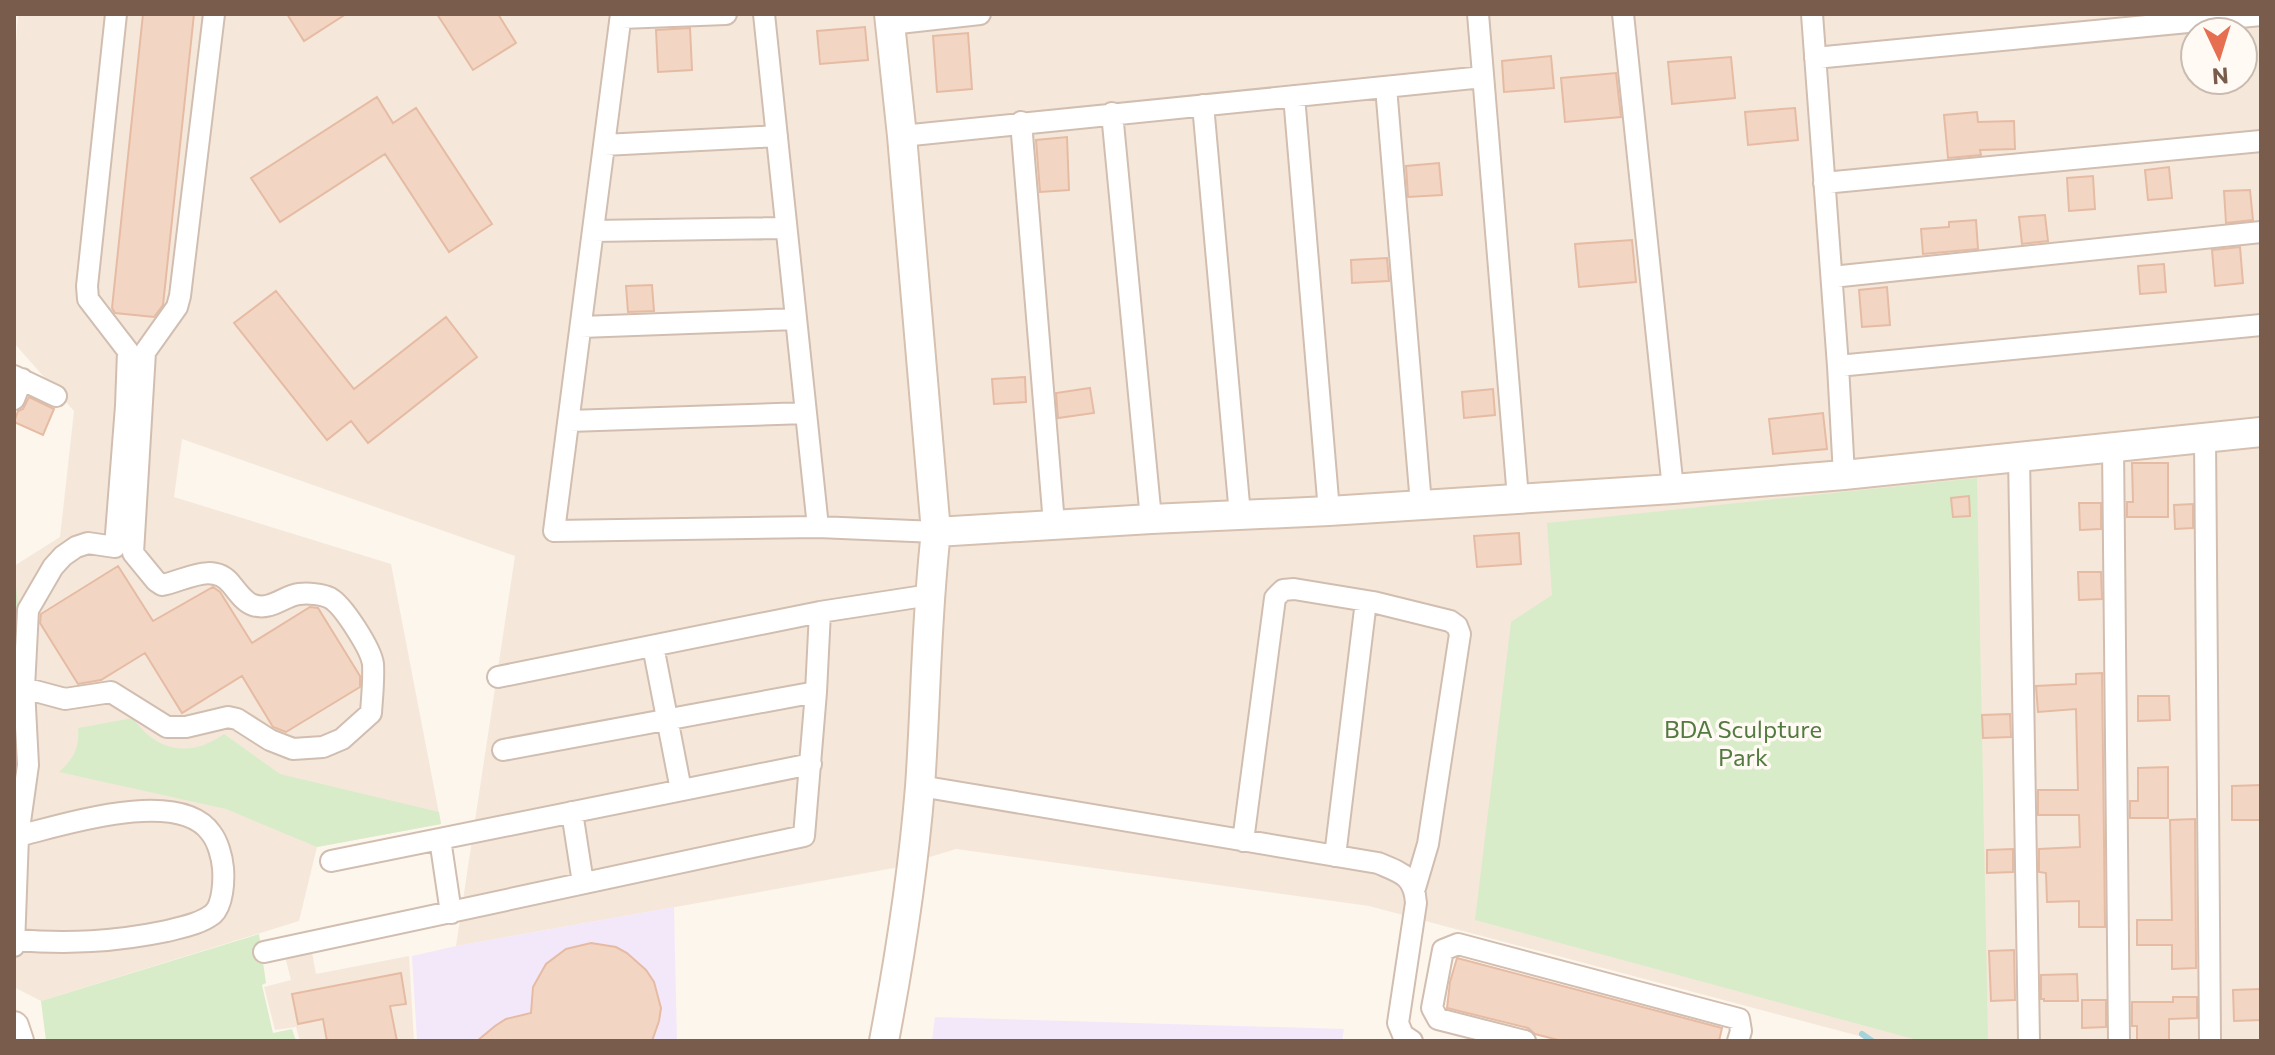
<svg xmlns="http://www.w3.org/2000/svg" width="2275" height="1055" font-family="Commissioner,sans-serif">
<style>
.residential{fill:#f5e8da;fill-rule:evenodd}
.education{fill:#f3e8fa}
.green{fill:#d8ecc9}
.lines{fill:none;stroke-linecap:round;stroke-linejoin:round}
.stream{stroke:#a5d3da;stroke-width:6}
.building{fill:#f3d5c3;stroke:#e6bba3;stroke-width:2}
.street-casing{stroke:#d1beb0;stroke-width:24}
.secondary-casing{stroke:#d6c0b0;stroke-width:32}
.street{stroke:#fff;stroke-width:20}
.secondary{stroke:#fff;stroke-width:28}
.labels{text-anchor:middle;stroke-width:7;stroke-linejoin:round;paint-order:stroke}
.park-label{font-size:24px;fill:#537a41;stroke:#fffaf3}
</style>
<rect width="100%" height="100%" fill="#fdf6ec"/>
<path class="residential" d="M18,14H2261V1041H1878L1369,906L956,849L894,868L456,946L515,556L182,439L174,497L391,564L441,824L317,847L299,921L41,1001L14,987V566L60,537L74,411L14,343V72ZM2195,32H2243V80H2195Z
M311,947L316,974L409,956L414,1041H300L296,1027L275,1030L264,987L291,980L284,953Z"/>
<path class="education" d="M674,907L677,1041H417L412,956L456,946Z
M935,1017L1344,1029L1342,1041H932Z"/>
<path class="green" d="M1977,478L1988,1041H1921L1475,920L1511,622L1552,595L1547,523Z
M14,571L29,693L14,703Z
M133,718C156,752 191,758 224,734L280,774L439,812L441,824L317,847L226,809L59,772C73,760 80,747 78,728Z
M259,934L266,983L262,985L273,1033L292,1029L296,1041H46L41,1001Z"/>
<g class="lines">
<path class="stream" d="M1862,1034L1872,1041"/>
</g>
<path class="building" d="M143,14H194L163,305L154,317L115,313L112,308Z
M287,14H346L304,41Z
M437,14H498L516,43L473,70Z
M865,27L868,60L820,64L817,31Z
M690,28L692,70L658,72L656,30Z
M968,33L972,89L937,92L933,36Z
M1551,56L1554,88L1504,92L1502,61Z
M1731,57L1735,98L1672,104L1668,62Z
M1616,73L1621,117L1565,122L1561,78Z
M377,97L393,123L416,108L492,224L449,252L385,154L280,222L251,178Z
M1795,108L1798,140L1748,145L1745,112Z
M1977,112L1978,122L2014,121L2015,149L1980,150L1981,155L1948,158L1944,115Z
M1067,137L1069,190L1040,192L1036,140Z
M1439,163L1442,195L1408,197L1406,166Z
M2169,167L2172,198L2148,200L2145,170Z
M2093,176L2095,209L2069,211L2067,178Z
M2250,190L2253,220L2226,223L2224,191Z
M2045,215L2048,241L2022,244L2019,217Z
M1976,220L1978,249L1923,254L1921,229L1949,227V222Z
M1632,240L1636,282L1579,287L1575,244Z
M2240,247L2243,283L2215,286L2212,250Z
M1387,258L1389,281L1352,283L1351,260Z
M2164,264L2166,292L2140,294L2138,266Z
M652,285L654,311L628,312L626,286Z
M1887,287L1890,325L1862,327L1859,290Z
M276,291L354,389L446,317L477,357L368,443L351,421L327,440L234,323Z
M1025,377L1026,402L994,404L992,379Z
M1090,388L1094,413L1058,418L1056,393Z
M1493,389L1495,415L1464,418L1462,392Z
M29,397L54,409L43,435L14,422L18,411L23,409Z
M1823,413L1827,449L1773,454L1769,419Z
M2132,463H2168V517H2127V502H2133Z
M1969,496L1970,516L1953,517L1951,498Z
M2079,503H2101V529L2080,530Z
M2193,504V528L2175,529L2174,505Z
M1519,533L1521,564L1477,567L1474,536Z
M118,566L153,621L213,587L220,592L252,643L310,607L318,608L360,676V687L286,732L273,727L242,676L182,713L145,653L101,680L78,684L40,623L41,614Z
M2078,572H2101L2102,599L2079,600Z
M2102,673L2105,927H2079V901L2047,902L2046,873L2039,872V849L2080,847L2079,815H2038V790H2078L2076,709L2038,712L2036,686L2076,684V674Z
M2138,696H2169L2170,720L2138,721Z
M2010,714L2011,737L1983,738L1982,715Z
M2168,767V818H2130V801H2138V768Z
M2261,785V820H2232V786Z
M2195,819L2196,968L2172,969V945H2137V920H2172L2170,820Z
M2013,849V872L1987,873V850Z
M591,943L616,947L627,953L646,970L654,982L661,1008L659,1021L652,1041H477L495,1026L506,1019L531,1013L533,987L546,964L566,949Z
M2014,950L2015,1000L1991,1001L1989,951Z
M1457,958L1722,1028L1719,1041H1562L1535,1034L1528,1028L1447,1008L1450,982Z
M401,973L406,1004L390,1006L397,1041H327L323,1019L298,1024L292,994Z
M2077,974L2078,1001H2044V999H2041V975Z
M2261,989V1020L2234,1021L2233,990Z
M2173,997H2197V1018L2169,1019V1041H2137V1026H2132V1002H2173Z
M2082,1000H2106V1027L2082,1028Z"/>
<g class="lines">
<defs>
<path id="street" d="M621,14L554,531L818,527L936,532
M764,14L818,527
M1478,14L1518,498
M1623,14L1673,489
M1812,14L1838,366L1844,475
M621,18L726,14
M890,24L980,14
M1815,58L2261,15
M1386,87L1421,504
M1294,96L1329,511
M1203,105L1240,515
M1112,113L1151,519
M1021,122L1054,524
M902,136L1483,77
M604,145L777,136
M1824,183L2261,141
M593,231L786,228
M1832,277L2261,232
M581,327L796,319
M1838,366L2261,325
M14,376L56,396
M14,399L22,379
M569,421L806,413
M2205,438L2210,1041
M2113,446L2119,1041
M2019,456L2029,1041
M653,646L681,790
M498,677L820,612L930,595
M24,688L65,699L111,692L167,727H186L228,717L237,719L270,740L293,749L323,747L342,739L371,713C372,697 374,680 373,664C371,649 343,605 330,598C322,594 308,593 299,594C283,596 271,611 253,605C244,602 237,591 231,584C213,561 184,581 162,585L156,581L133,553L145,352L177,307L180,296L214,14
M503,750L816,692
M920,786L1378,863C1401,873 1414,875 1416,903L1398,1023L1403,1035L1412,1041
M572,812L583,883
M440,839L451,913
M1243,841L1275,598L1283,590L1294,589L1373,602L1450,621L1457,626L1460,634L1428,844L1415,888
M1335,856L1366,601
M331,861L811,764
M15,940C69,944 114,942 167,931C182,927 200,924 213,914C223,905 224,881 223,868C222,857 218,842 211,833C179,787 63,825 18,836
M14,946L18,836L28,765L24,688L28,610L53,567L63,556L76,547L88,543L115,547L126,406L128,351L88,299L87,286L116,14
M264,952L804,836L816,692L820,612
M1525,1041L1438,1019L1432,1008L1443,950L1458,944L1739,1019L1741,1031L1738,1041"/>
<path id="secondary" d="M936,532L1151,519L1329,511L1673,489L1844,475L2261,432
M14,1026L19,1041
M884,1041C900,957 913,873 920,787C926,702 926,617 936,532L902,136L889,14"/>
</defs>
<use href="#street" class="street-casing"/>
<use href="#secondary" class="secondary-casing"/>
<use href="#street" class="street"/>
<use href="#secondary" class="secondary"/>
</g>
<g class="labels">
<g class="park-label">
<text x="1743" y="738">BDA Sculpture<tspan x="1743" dy="28">Park</tspan></text>
</g>
</g>
<rect width="2275" height="1055" fill="none" stroke="#7a5c4d" stroke-width="32"/>
<g transform="translate(2219 56) rotate(176)"><circle r="38" fill="#fffaf3" stroke="#cabbb1" stroke-width="2"/>
<path d="M0-6L14 30L0 20L-14 30Z" fill="#e76f51"/>
<text y="-12" font-size="22" font-weight="bold" text-anchor="middle" fill="#7a5c4d">N</text>
</g>
</svg>
